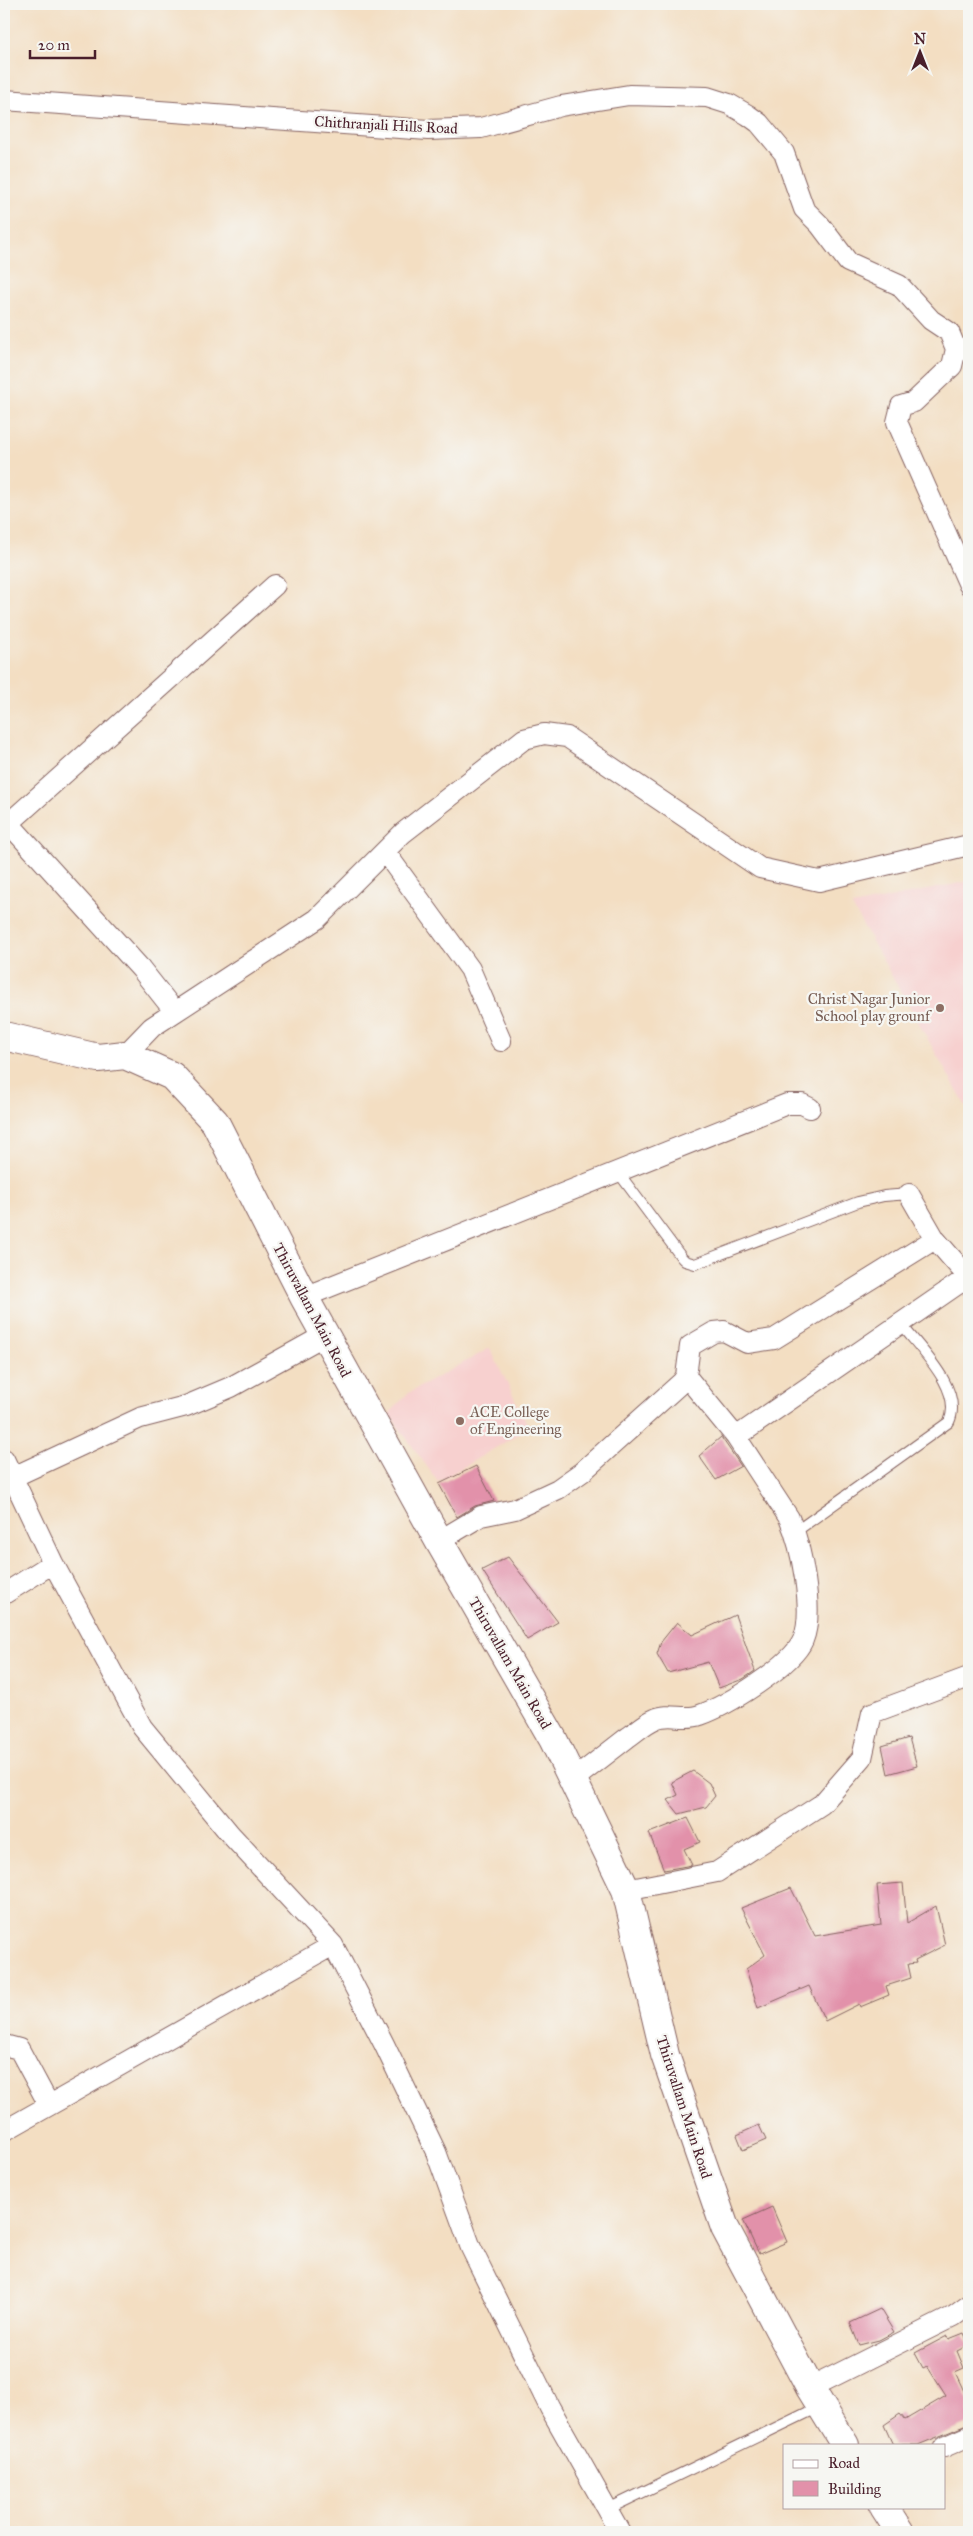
<svg xmlns="http://www.w3.org/2000/svg" width="973" height="2536" font-family="'IM FELL Great Primer',serif">
<style>
.built{fill:#f7d0cf}
.building{fill:#e291aa}
.lines{fill:none;stroke-linecap:round;stroke-linejoin:round}
.lane-casing{stroke:#856260;stroke-width:12}
.street-casing{stroke:#856260;stroke-width:22}
.secondary-casing{stroke:#856260;stroke-width:30}
.lane{stroke:#fff;stroke-width:10}
.street{stroke:#fff;stroke-width:20}
.secondary{stroke:#fff;stroke-width:28}
.education-dot{fill:#8d6e63;stroke:#f6f6f2;stroke-width:2}
.labels{text-anchor:middle;stroke-width:4.5;stroke-linejoin:round;paint-order:stroke}
.street-label{font-size:15px;fill:#4a1f2b;stroke:#f6f6f2}
.education-label{font-size:15px;fill:#785e54;stroke:#f6f6f2;text-anchor:end}
</style>
<rect width="100%" height="100%" fill="#f6f6f2"/>
<filter id="ink" filterUnits="userSpaceOnUse"><feTurbulence type="fractalNoise" baseFrequency=".02" numOctaves="2"/><feDisplacementMap in="SourceGraphic" scale="10" xChannelSelector="R" yChannelSelector="G"/><feConvolveMatrix kernelMatrix="1 2 1 2 8 2 1 2 1" color-interpolation-filters="sRGB"/></filter>
<filter id="wash" filterUnits="userSpaceOnUse"><feTurbulence type="fractalNoise" baseFrequency=".0096" numOctaves="4" result="noise"/><feDisplacementMap in="SourceGraphic" scale="20" xChannelSelector="R" yChannelSelector="G"/><feGaussianBlur stdDeviation="1.12" result="paint"/><feColorMatrix in="noise" values="0 0 0 0 0 0 0 0 0 0 0 0 0 0 0 0 0 1.4 0 .05"/><feComposite in="paint" operator="in"/></filter>
<g filter="url(#wash)">
<rect width="100%" height="100%" fill="#f3dec2"/>
<path class="built" d="M969,881V1110H968L852,906Z
M490,1348L529,1428L438,1482L389,1414L407,1394Z"/>
<g id="blocks">
<path class="building" d="M721,1437L741,1466L716,1480L699,1456Z
M476,1466L494,1501L475,1506L457,1517L439,1484Z
M508,1557L558,1622L527,1640L482,1570Z
M735,1615L755,1671L743,1679L719,1688L708,1662L668,1673L657,1654L661,1642L677,1622L692,1635Z
M909,1738L917,1766L888,1774L882,1746Z
M693,1771L709,1783L715,1796L706,1807L679,1814L668,1800L678,1795L672,1782Z
M688,1818L700,1842L684,1849L692,1865L664,1870L649,1833Z
M903,1883L907,1923L936,1906L945,1945L915,1960L916,1963L908,1964L911,1978L886,1986L889,1995L860,2007L859,2004L825,2021L809,1986L758,2008L746,1969L765,1955L741,1908L791,1888L815,1936L881,1925L877,1885Z
M759,2125L766,2140L743,2150L737,2135Z
M772,2207L787,2242L759,2254L743,2220Z
M880,2309L894,2332L879,2340L859,2345L850,2323Z
M964,2333L969,2345L957,2351L964,2368L955,2372L969,2402V2424L918,2445H893L884,2425L900,2414L905,2420L946,2396L927,2366L923,2368L915,2353L947,2336L949,2339Z"/>
</g>
</g>
<g filter="url(#ink)">
<use href="#blocks" fill-opacity="0" stroke="#856260" stroke-width="1"/>
<g class="lines">
<defs>
<path id="lane" d="M618,1172L682,1258L685,1261L695,1264L858,1202L884,1196L909,1194
M795,1532L949,1422C964,1390 920,1349 901,1324
M606,2510L819,2407"/>
<path id="street" d="M4,100L428,130L481,128L561,106L629,95L707,97L729,104L748,115L759,123L784,153L804,209L820,225L848,262L899,285L931,320L949,332L956,349L952,366L914,402L901,406L897,422L969,585
M4,818L141,969L175,1012
M8,824L275,585
M385,852L470,969L501,1041
M125,1055L152,1027L317,919L403,833L524,739L544,734L567,737L760,868L819,881L969,845
M909,1194L935,1239L969,1278
M304,1297L787,1104H802L810,1108
M736,1437L968,1277
M4,1459L53,1563L142,1727L230,1834L333,1945L384,2044L436,2152L471,2248L550,2408L620,2532
M11,1478L140,1418L186,1406L231,1387L325,1335
M439,1541L481,1516L515,1509L558,1489L582,1472L682,1382L686,1376L690,1346L714,1332L724,1331L747,1343L774,1339L935,1239
M4,1594L53,1563
M573,1780C591,1766 609,1752 627,1738C636,1732 645,1723 655,1719C669,1712 685,1721 700,1715C726,1706 792,1666 803,1640C815,1612 801,1545 789,1518L736,1437L686,1376
M626,1890L717,1872L822,1804L862,1758L872,1713L969,1677
M4,2045L19,2049L49,2105
M4,2131L333,1945
M810,2388L954,2316L969,2305
M944,2447L969,2436"/>
<path id="secondary" d="M4,1036L98,1058L125,1055L172,1076L215,1122L304,1297L439,1541L553,1739L626,1890L665,2055L725,2228L810,2388L845,2445
M884,2507L900,2532"/>
</defs>
<use href="#lane" class="lane-casing"/>
<use href="#street" class="street-casing"/>
<use href="#secondary" class="secondary-casing"/>
<use href="#lane" class="lane"/>
<use href="#street" class="street"/>
<use href="#secondary" class="secondary"/>
</g>
</g>
<g class="education-dot">
<circle cx="940" cy="1008" r="5"/>
<circle cx="460" cy="1421" r="5"/>
</g>
<g class="labels">
<g class="street-label">
<text transform="translate(386 125) rotate(3)" y="5">Chithranjali Hills Road</text>
<text transform="translate(312 1310) rotate(62)" y="5">Thiruvallam Main Road</text>
<text transform="translate(510 1663) rotate(60)" y="5">Thiruvallam Main Road</text>
<text transform="translate(684 2107) rotate(72)" y="5">Thiruvallam Main Road</text>
</g>
<g class="education-label">
<text x="930" y="1004">Christ Nagar Junior<tspan x="930" dy="17">School play grounf</tspan></text>
<text x="470" y="1417" text-anchor="start">ACE College<tspan x="470" dy="17">of Engineering</tspan></text>
</g>
</g>
<rect width="973" height="2536" fill="none" stroke="#f6f6f2" stroke-width="20"/>
<rect x="783" y="2444" width="162" height="65" fill="#f6f6f2" stroke="#b1a0a2"/>
<rect x="793" y="2460" width="25" height="8" fill="#ffffff" stroke="#b1a0a2"/>
<text x="828" y="2468" font-size="15" fill="#4a1f2b">Road</text>
<rect x="793" y="2481" width="25" height="15" fill="#e291aa" stroke="#b1a0a2"/>
<text x="828" y="2494" font-size="15" fill="#4a1f2b">Building</text>
<g transform="translate(920 52)" stroke="#f6f6f2" stroke-width="4" paint-order="stroke">
<path d="M0-4L9 19L0 12L-9 19Z" fill="#4a1f2b"/>
<text y="-8" font-size="14" font-weight="bold" text-anchor="middle" fill="#4a1f2b">N</text>
</g>
<path d="M30 50v8h65v-8" fill="none" stroke="#4a1f2b" stroke-width="2.5"/>
<text x="38" y="50" font-size="15" fill="#4a1f2b" stroke="#f6f6f2" stroke-width="4" paint-order="stroke">20 m</text>
</svg>
